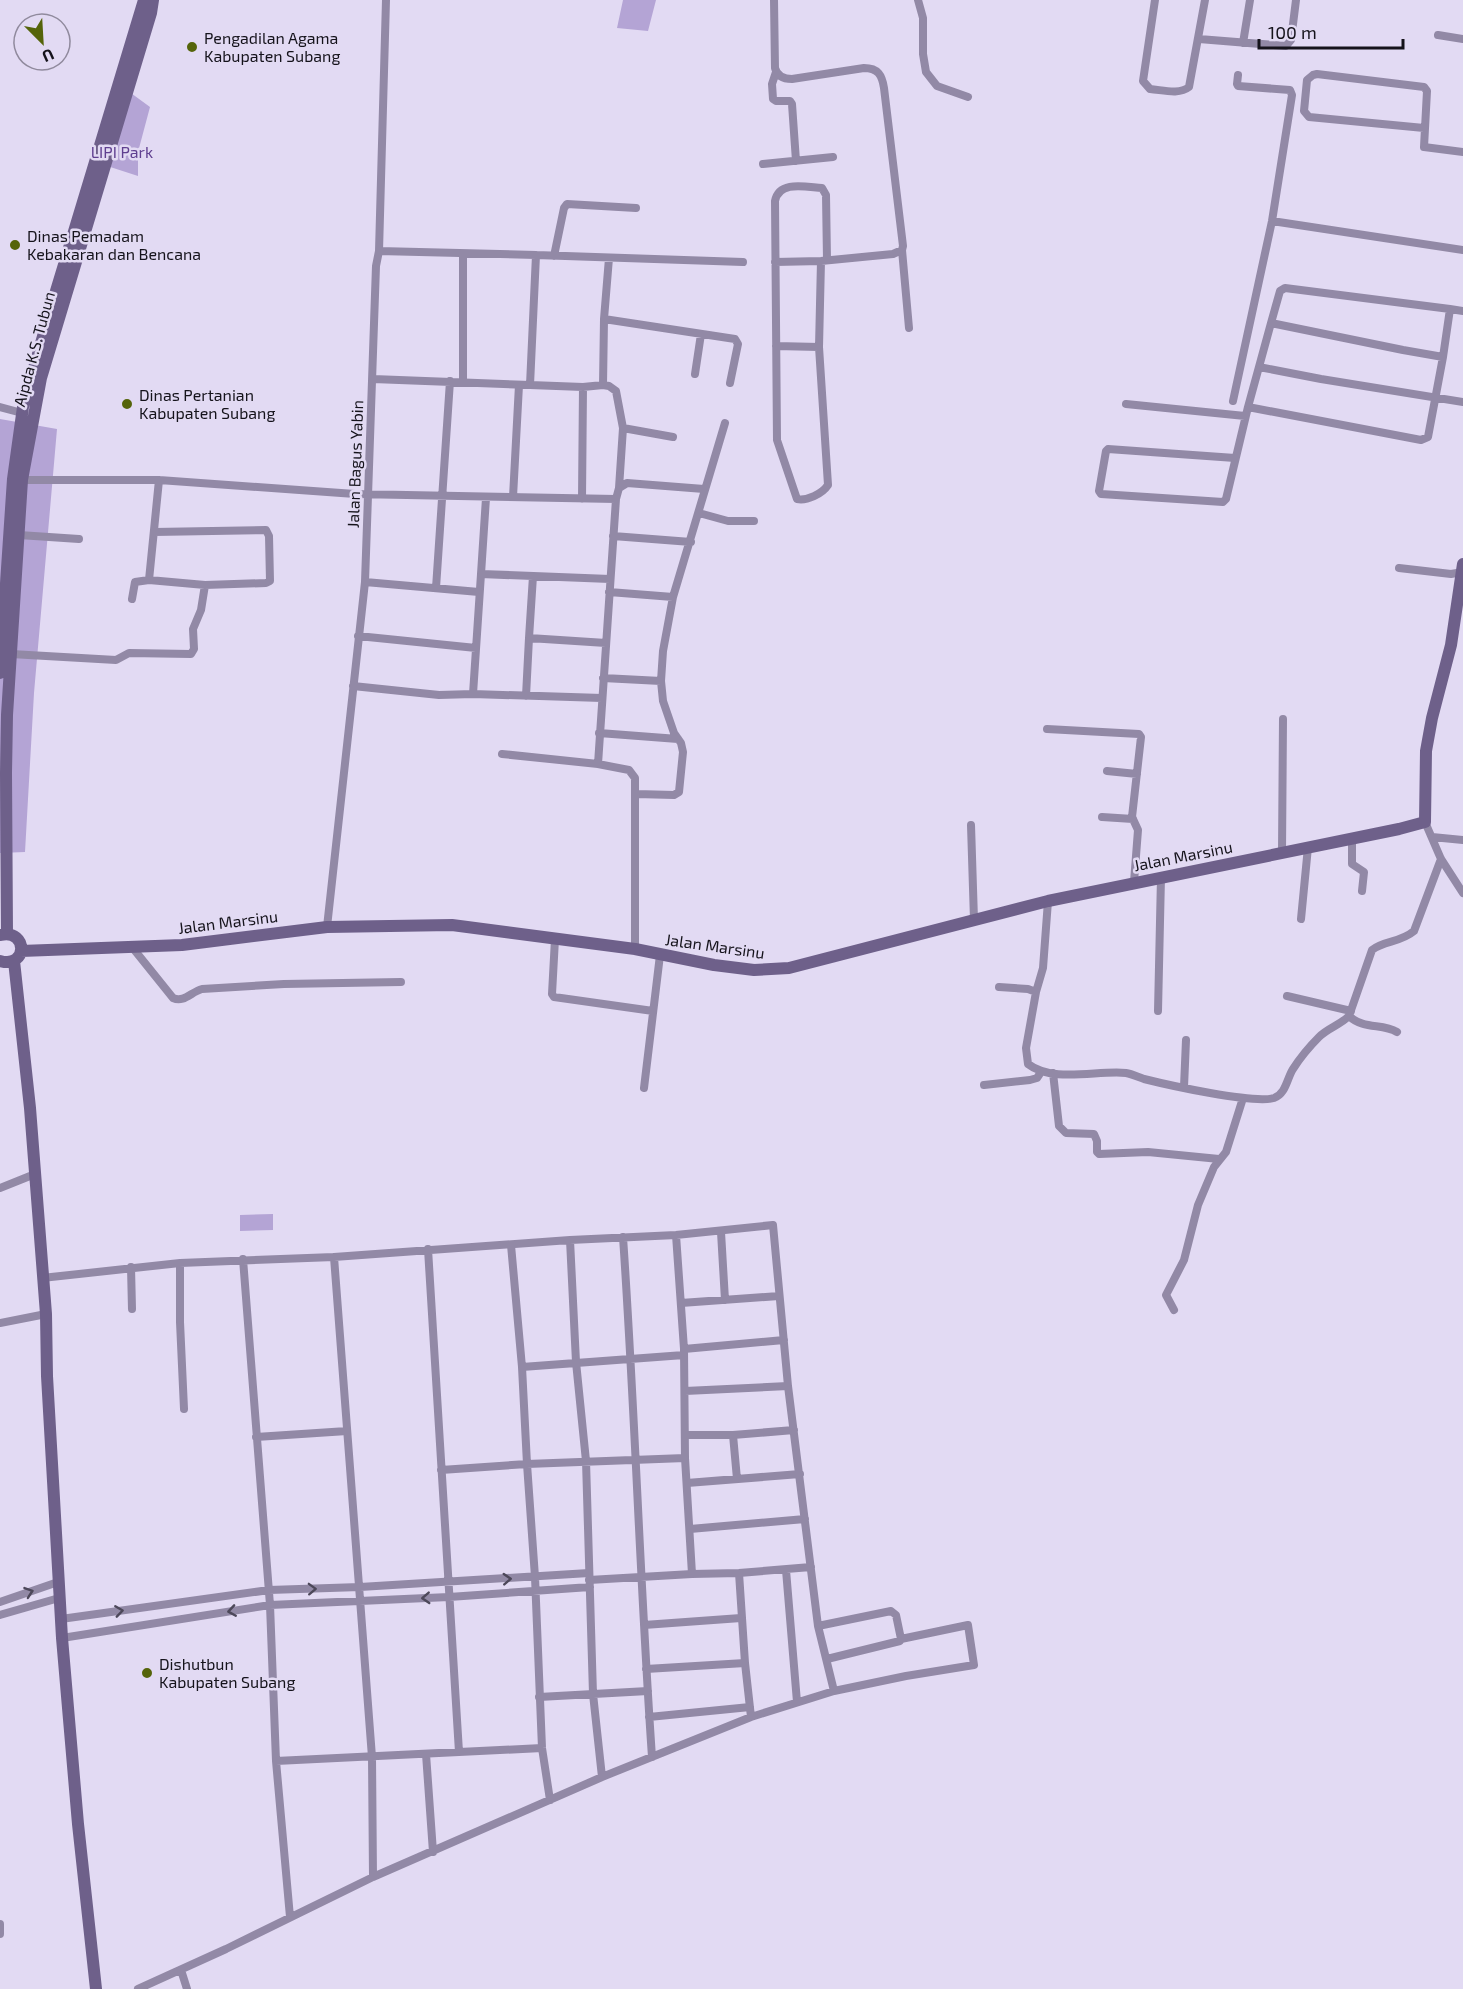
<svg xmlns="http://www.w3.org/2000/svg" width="1463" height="1989" font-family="'Exo 2',sans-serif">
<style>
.green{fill:#b4a4d5}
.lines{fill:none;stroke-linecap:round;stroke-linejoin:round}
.street{stroke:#9289a6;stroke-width:8}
.secondary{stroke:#6e608a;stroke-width:12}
.oneway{stroke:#4d485a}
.poi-dot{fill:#55640a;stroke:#e2daf3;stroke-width:2}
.labels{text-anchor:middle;stroke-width:5;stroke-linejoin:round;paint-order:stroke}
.poi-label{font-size:16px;fill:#15131b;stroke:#e2daf3;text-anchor:start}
.park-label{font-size:16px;fill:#604090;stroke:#e2daf3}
.street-label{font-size:16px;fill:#15131b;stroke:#e2daf3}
</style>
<rect width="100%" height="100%" fill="#e2daf3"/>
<path class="green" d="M623,0H656L648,31L617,28Z
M124,88L150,107L138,152V176L101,164Z
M0,419L57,429L34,693L25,852L0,853Z
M273,1214V1230L240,1231V1215Z"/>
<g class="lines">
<path class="street" d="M774,0L775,68C777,76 784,79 792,79L864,68C878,68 882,75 884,88L903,246L902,250L893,254L821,261L775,262
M918,0L923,18V54L926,72L937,86L968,97
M1155,0L1143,81L1150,89C1163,90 1179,95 1189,87L1205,0
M1438,35L1463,39
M1199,39L1286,46L1291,40L1296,0
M1243,43L1250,0
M776,72L772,84L773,99L776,101H790L792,104L796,161
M1424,128L1309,117L1304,111L1307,80L1313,75L1317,74L1424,87L1427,91L1424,147L1463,152
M763,164L833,157
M1272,221L1463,250
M902,250L909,328
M536,255L743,262
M554,256L564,208L567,204L636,208
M821,261L819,347L828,485C822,494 807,501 797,499L777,440L775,201C779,180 806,187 822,188L826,195L827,260
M1450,309L1463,311
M604,319L735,339L738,344L730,383
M1271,323L1403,350L1443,357L1428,437L1421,440L1248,407Z
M1271,323L1280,291L1285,288L1450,309L1443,357
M776,346L819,347
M1259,367L1321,379L1463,402
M695,374L701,334
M373,379L530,385L536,255L379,251
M463,381V254
M530,385L583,387L582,499
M603,385L609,386L616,391L623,428L619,488
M583,387L603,385L604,319L609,258
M1233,401L1272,221L1292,95L1290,90L1238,86L1237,84L1238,75
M1126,404L1245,416
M0,407L22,413
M623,428L673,437
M1235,458L1108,449L1106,451L1099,491L1101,494L1223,502L1226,499L1248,407
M22,480H159L355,494L616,499
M513,497L519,385
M699,513L728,521H754
M154,532L266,530L269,536L270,581L266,583L205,585L149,580L159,480
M19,535L79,539
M613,536L691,542
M1399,568L1451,574L1463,572
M481,574L486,498
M365,582L479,592
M436,588L450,381
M609,592L673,597L725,423
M132,599L135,582L149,580
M358,636L476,648
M529,638L533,576
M11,654L116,660L129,653L191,654L194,649L193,629L201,610L205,585
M603,678L661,681
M353,686L439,695L473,694L602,698
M473,694L481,574L610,579
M526,696L529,638L606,643
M1047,729L1139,734L1141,737L1132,817L1138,830L1134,882
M599,733L678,739
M502,754L598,764
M1107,771L1137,774
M636,794L674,795L679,792L683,752L681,743L674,733L663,701L661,681L663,651L673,597
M1102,817L1133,819
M1425,822L1441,859L1463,893
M971,825L974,920
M1432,837L1463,840
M1352,838V864L1364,872L1362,891
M1282,853L1283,719
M1301,919L1308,847
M327,927L365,582L376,266L379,251L386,0
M555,939L552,994L554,997L653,1011
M132,947L173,998C184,1003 191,992 202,989L284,984L401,982
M635,949V778L629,770L598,764L616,499L619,488L627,483L704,489
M999,987L1028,989L1036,992L1043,968L1048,901
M1036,992L1026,1048L1028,1064C1052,1083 1098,1070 1126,1073C1132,1074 1138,1077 1144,1079C1168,1085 1253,1104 1274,1098C1286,1094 1287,1078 1293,1069C1300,1058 1310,1046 1319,1037C1328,1028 1340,1025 1349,1016L1372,950C1384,940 1400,943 1414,931L1441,859
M1287,996L1351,1011
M1158,1011L1161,877
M1349,1016C1364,1030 1382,1023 1397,1032
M1053,1073L1059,1126L1066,1133L1094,1134L1097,1141V1152L1099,1154L1148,1152L1219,1159
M984,1085L1030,1080L1037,1078L1041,1072
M1184,1087L1186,1040
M644,1088L660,955
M0,1188L35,1174
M721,1232L725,1300
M676,1235L684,1349L685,1458L692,1574
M623,1237C635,1411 640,1584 652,1757
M570,1240L576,1362L586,1461L593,1694L602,1777
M511,1245L522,1367L527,1464L535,1577L542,1748L550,1800
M428,1249L459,1752
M334,1257L372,1757L373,1877
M243,1259L270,1605L276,1761L290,1917
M180,1263V1322L184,1409
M131,1267L132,1309
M42,1278L180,1263L334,1257L570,1240L676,1235L773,1225L788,1386L818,1626L834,1691
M681,1303L779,1296
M1174,1310L1166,1295L1184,1260L1198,1205L1214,1167L1226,1152L1243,1098
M0,1323L46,1314
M684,1349L784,1340
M522,1367L684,1355
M685,1391L788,1386
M686,1435H733L794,1430
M733,1435L737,1479
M256,1437L347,1431
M441,1470L527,1464L685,1458
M687,1483L800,1474
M690,1529L805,1519
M786,1570L797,1702
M739,1573L745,1663L751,1717
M589,1580L692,1574L739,1573L811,1567
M0,1602L58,1582
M0,1615L59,1598
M61,1619L269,1590L360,1587L589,1573
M644,1625L741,1618
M818,1626L891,1611L896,1615L901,1639L900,1641L827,1659
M62,1638L270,1605L449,1597L590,1587
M646,1669L745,1663
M539,1697L648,1691
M649,1717L750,1707
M426,1754L433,1852
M276,1761L542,1748
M0,1924V1934
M181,1970L187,1989
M138,1989L226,1949L373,1877L602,1777L751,1717L834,1691L906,1676L974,1665L968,1625L901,1639"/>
<path class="secondary" d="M0,673L13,479L23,407L53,301L144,0
M7,934L6,773L7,715L22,480L41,378L151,13L153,0
M21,951L182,945L327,927L452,925L635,949L714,965L754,970L789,968L1048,901L1399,829L1425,822L1426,751L1432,718L1451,645L1463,564
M0,961C28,969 28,929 1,935
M14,961L30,1108L46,1314L47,1376L62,1638L78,1824L96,1989"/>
</g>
<defs><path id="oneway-chevron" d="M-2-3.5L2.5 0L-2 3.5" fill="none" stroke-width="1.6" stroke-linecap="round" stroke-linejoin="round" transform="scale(1.5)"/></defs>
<g class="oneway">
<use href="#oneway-chevron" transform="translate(507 1579) rotate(-3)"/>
<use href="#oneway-chevron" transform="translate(312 1589) rotate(-2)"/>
<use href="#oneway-chevron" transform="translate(29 1592) rotate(-19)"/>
<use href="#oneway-chevron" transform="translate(426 1598) rotate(177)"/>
<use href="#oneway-chevron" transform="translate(119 1611) rotate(-8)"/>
<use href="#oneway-chevron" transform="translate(232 1611) rotate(171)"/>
</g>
<g class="poi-dot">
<circle cx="192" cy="47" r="6"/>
<circle cx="15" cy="245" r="6"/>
<circle cx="127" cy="404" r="6"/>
<circle cx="147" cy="1673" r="6"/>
</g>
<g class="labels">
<g class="poi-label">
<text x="204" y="44">Pengadilan Agama<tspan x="204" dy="18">Kabupaten Subang</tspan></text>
<text x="27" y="242">Dinas Pemadam<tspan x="27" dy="18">Kebakaran dan Bencana</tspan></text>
<text x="139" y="401">Dinas Pertanian<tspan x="139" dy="18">Kabupaten Subang</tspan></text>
<text x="159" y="1670">Dishutbun<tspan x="159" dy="18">Kabupaten Subang</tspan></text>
</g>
<g class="park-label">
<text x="122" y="158">LIPI Park</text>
</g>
<g class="street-label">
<text transform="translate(34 349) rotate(-75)" y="6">Aipda K.S. Tubun</text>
<text transform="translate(355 464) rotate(-88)" y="6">Jalan Bagus Yabin</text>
<text transform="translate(1183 856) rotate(-11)" y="6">Jalan Marsinu</text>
<text transform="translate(228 922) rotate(-7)" y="6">Jalan Marsinu</text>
<text transform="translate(715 946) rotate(8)" y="6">Jalan Marsinu</text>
</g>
</g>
<g transform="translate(42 42) rotate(156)"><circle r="28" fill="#e2daf3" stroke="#908a9d" stroke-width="1.5"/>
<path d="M0-4.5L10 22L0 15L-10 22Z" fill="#55640a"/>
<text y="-9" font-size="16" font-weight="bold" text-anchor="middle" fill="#15131b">U</text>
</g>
<path d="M1259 39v9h144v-9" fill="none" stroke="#15131b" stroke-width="3"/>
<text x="1268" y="39" font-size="18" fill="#15131b" stroke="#e2daf3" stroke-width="4.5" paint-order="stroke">100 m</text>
</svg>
